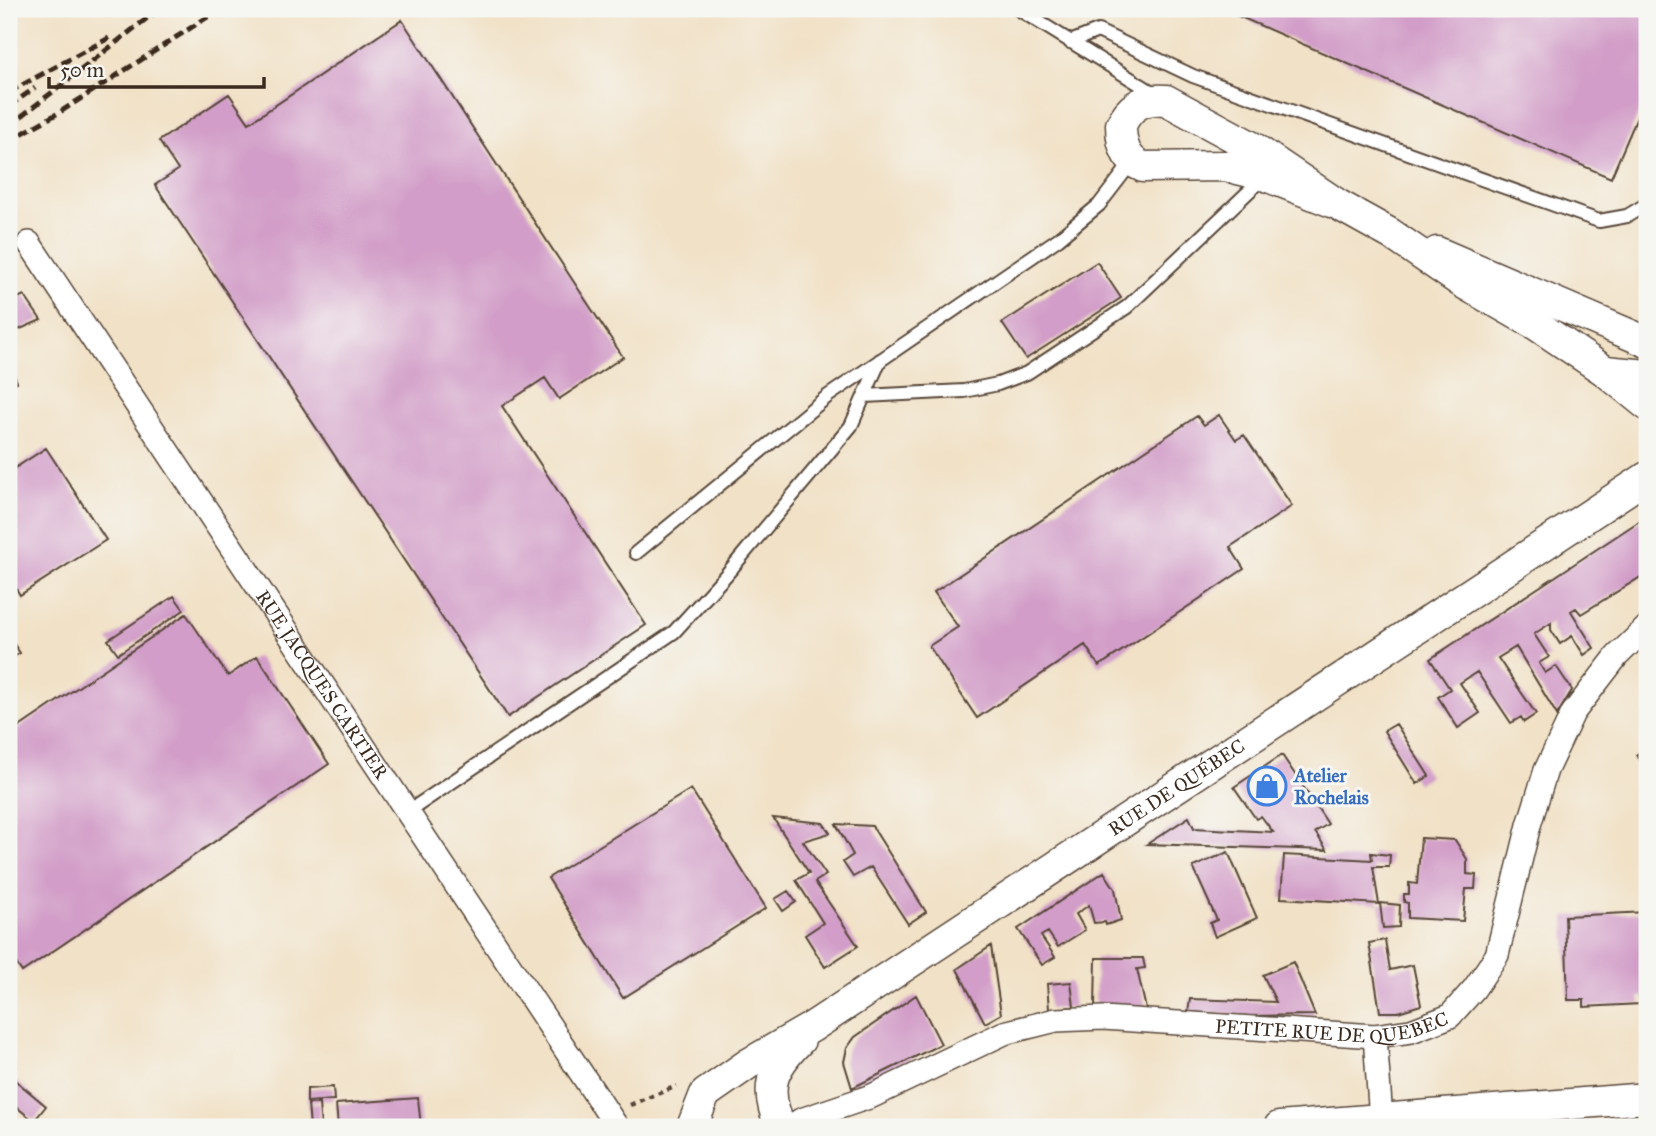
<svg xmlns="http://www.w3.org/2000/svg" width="1656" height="1136" font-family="'IM FELL Great Primer',serif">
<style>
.building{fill:#d29dc8}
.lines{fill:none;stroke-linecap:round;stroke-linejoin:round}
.service-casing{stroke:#564537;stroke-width:16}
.minor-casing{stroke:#564537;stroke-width:26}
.tertiary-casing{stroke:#564537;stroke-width:33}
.path{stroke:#564537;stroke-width:4.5;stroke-dasharray:5 5;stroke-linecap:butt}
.service{stroke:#fff;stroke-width:12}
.minor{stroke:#fff;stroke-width:23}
.tertiary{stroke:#fff;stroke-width:30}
.rail{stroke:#3b2a1e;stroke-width:5;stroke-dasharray:10 5;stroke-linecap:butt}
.labels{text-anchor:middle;stroke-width:6;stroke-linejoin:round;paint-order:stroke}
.street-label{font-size:19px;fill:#3b2a1e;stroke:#f6f6f2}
.shop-label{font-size:19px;font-weight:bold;fill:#366cbe;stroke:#f6f6f2;text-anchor:start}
</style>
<rect width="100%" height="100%" fill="#f6f6f2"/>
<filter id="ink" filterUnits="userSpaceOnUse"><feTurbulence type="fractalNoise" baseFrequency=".0143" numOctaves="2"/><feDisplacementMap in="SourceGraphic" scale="14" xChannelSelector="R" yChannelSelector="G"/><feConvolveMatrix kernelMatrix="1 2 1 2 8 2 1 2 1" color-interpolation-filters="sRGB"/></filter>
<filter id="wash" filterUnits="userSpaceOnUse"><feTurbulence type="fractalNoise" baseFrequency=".00686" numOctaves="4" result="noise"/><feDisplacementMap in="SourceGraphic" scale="28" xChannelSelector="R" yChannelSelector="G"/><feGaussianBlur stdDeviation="1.57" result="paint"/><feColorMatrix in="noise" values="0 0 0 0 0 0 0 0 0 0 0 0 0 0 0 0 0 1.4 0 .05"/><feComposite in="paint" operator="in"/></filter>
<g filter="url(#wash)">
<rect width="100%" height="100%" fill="#f1e1c6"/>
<g id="blocks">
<path class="building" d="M1222,9H1647V94L1611,178Z
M402,20L623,357L559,399L545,378L502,406L646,625L508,717L155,185L178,170L159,141L229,94L249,123Z
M1097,262L1121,298L1026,359L1002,323Z
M24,295L41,320L9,334V302Z
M9,362L17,382L9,386Z
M1219,415L1236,440L1244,435L1292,506L1230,547L1244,569L1099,666L1085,645L977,718L929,646L958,627L934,592L1197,416L1204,425Z
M46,448L106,540L20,595L9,577V472Z
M1647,516V580L1644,575L1581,614L1576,608L1571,611L1594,648L1584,655L1572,636L1560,644L1551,630V623L1534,634L1549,657L1539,663L1545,673L1556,666L1572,690L1557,715L1516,647L1498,658L1536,714L1524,722L1521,717L1511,723L1477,672L1460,683L1480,713L1458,728L1438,697L1450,689L1430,659Z
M174,596L184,610L118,654L108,640Z
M186,614L228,676L257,656L329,764L22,972L9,953V734Z
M9,637L20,653L9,660Z
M1396,724L1429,776L1417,784L1384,731Z
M1647,747V769L1636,755Z
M1282,755L1328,824L1315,832L1327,850L1147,844L1189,817L1194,828L1273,832L1261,816L1256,819L1234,787Z
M691,789L766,908L623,998L548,878Z
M773,818L823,823L830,833L803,841L826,875L815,882L858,946L825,967L805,935L823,923L796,880L809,873Z
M836,824L872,826L926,912L908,924L871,867L853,877L843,862L853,855Z
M1421,838L1455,840L1467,859V874L1476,875L1475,889H1466L1463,921L1408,918V903L1404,902V894H1409V883L1417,884Z
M1228,852L1257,918L1215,937L1210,923L1217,920L1193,867Z
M1371,853L1390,855L1389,867H1373L1379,904L1281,898L1284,855L1372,860Z
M1104,872L1115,889L1121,920L1106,925L1105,922L1094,923L1089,905L1076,914L1085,930L1058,947L1048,932L1041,936L1055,957L1042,965L1018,929Z
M788,891L796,902L783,911L775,899Z
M1380,903L1400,905L1399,927L1383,928Z
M1647,912V997H1639L1640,1004L1584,1007V1000H1568L1565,916Z
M1385,940L1390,970L1413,965L1421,1005L1398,1012H1380L1369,943Z
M991,946L1001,1014L985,1023L957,969Z
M1096,958H1143L1145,968L1137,969L1146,1009L1095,1008Z
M1293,962L1315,1015L1249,1016L1188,1012L1190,999L1276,1002L1263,975Z
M1071,982L1074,1007L1049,1009L1047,984Z
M916,995L941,1044L852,1088L844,1062L847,1048L855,1037Z
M9,1060L16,1066L9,1075L46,1106L34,1121L9,1101Z
M333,1087L334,1100L307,1102V1089Z
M418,1098L421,1127H338L336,1104Z
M308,1104H319L321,1127H310Z"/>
</g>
</g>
<g filter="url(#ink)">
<use href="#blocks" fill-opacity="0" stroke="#564537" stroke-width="2"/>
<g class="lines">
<defs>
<path id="service" d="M1018,9L1157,95
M1070,42L1098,31L1193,76L1599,221L1627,216L1647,204
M864,396L964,391L998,384L1027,373L1127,307L1263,178
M636,553L828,396L1058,239L1099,205L1132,162
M406,813L674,632L726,575L851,426L880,360"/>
<g id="minor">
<path id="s1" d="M29,243L617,1127"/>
<path d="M1375,1036L1381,1120"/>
<path id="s2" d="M790,1127L801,1120L872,1096L1004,1033L1056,1020L1103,1018L1375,1036L1411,1031L1450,1016L1474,989L1497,955L1529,825L1546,770L1573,713L1617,656L1647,627"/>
</g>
<g id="tertiary">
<path d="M1337,204L1266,176L1225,166L1143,167C1125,160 1121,143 1121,125C1130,105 1144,98 1166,100L1254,148L1337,204L1391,234L1461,282L1538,326L1605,371L1647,405"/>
<path d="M1437,252L1647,342"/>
<path d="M1605,371L1647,375"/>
<path id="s3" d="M692,1127L705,1094L748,1064L812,1027L1647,477"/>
<path d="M781,1127C763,1089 771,1069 800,1040"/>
<path d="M1279,1127L1647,1098"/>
</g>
</defs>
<use href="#service" class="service-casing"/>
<use href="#minor" class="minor-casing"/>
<use href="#tertiary" class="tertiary-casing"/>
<path class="path" d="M630,1105L677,1086
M574,1127L587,1123"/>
<use href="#service" class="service"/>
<use href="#minor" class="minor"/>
<use href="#tertiary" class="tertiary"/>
<path class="rail" d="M9,92L109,38
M9,106L35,88
M9,126L159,9
M9,141L60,112L220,9"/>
</g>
</g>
<defs>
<symbol id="shop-ring" viewBox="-11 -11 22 22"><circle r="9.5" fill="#f6f6f2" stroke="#3f7fe0" stroke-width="1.5"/><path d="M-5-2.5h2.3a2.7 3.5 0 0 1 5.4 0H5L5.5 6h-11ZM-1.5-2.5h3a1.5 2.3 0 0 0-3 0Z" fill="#3f7fe0"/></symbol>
</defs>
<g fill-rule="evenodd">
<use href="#shop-ring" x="1245" y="764" width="44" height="44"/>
</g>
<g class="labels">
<g class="street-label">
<text dy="7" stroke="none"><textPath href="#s1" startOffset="530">RUE JACQUES CARTIER</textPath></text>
<text dy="7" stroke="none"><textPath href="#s3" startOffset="598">RUE DE QUÉBEC</textPath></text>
<text dy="7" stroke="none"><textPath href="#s2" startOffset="565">PETITE RUE DE QUEBEC</textPath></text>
</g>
<g class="shop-label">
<text x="1294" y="782">Atelier<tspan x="1294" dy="22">Rochelais</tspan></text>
</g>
</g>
<rect width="1656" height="1136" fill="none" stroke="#f6f6f2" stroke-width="35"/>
<path d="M49 77v10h215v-10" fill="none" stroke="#3b2a1e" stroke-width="3.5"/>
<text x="60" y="77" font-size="21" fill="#3b2a1e" stroke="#f6f6f2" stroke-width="5" paint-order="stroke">50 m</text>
</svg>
